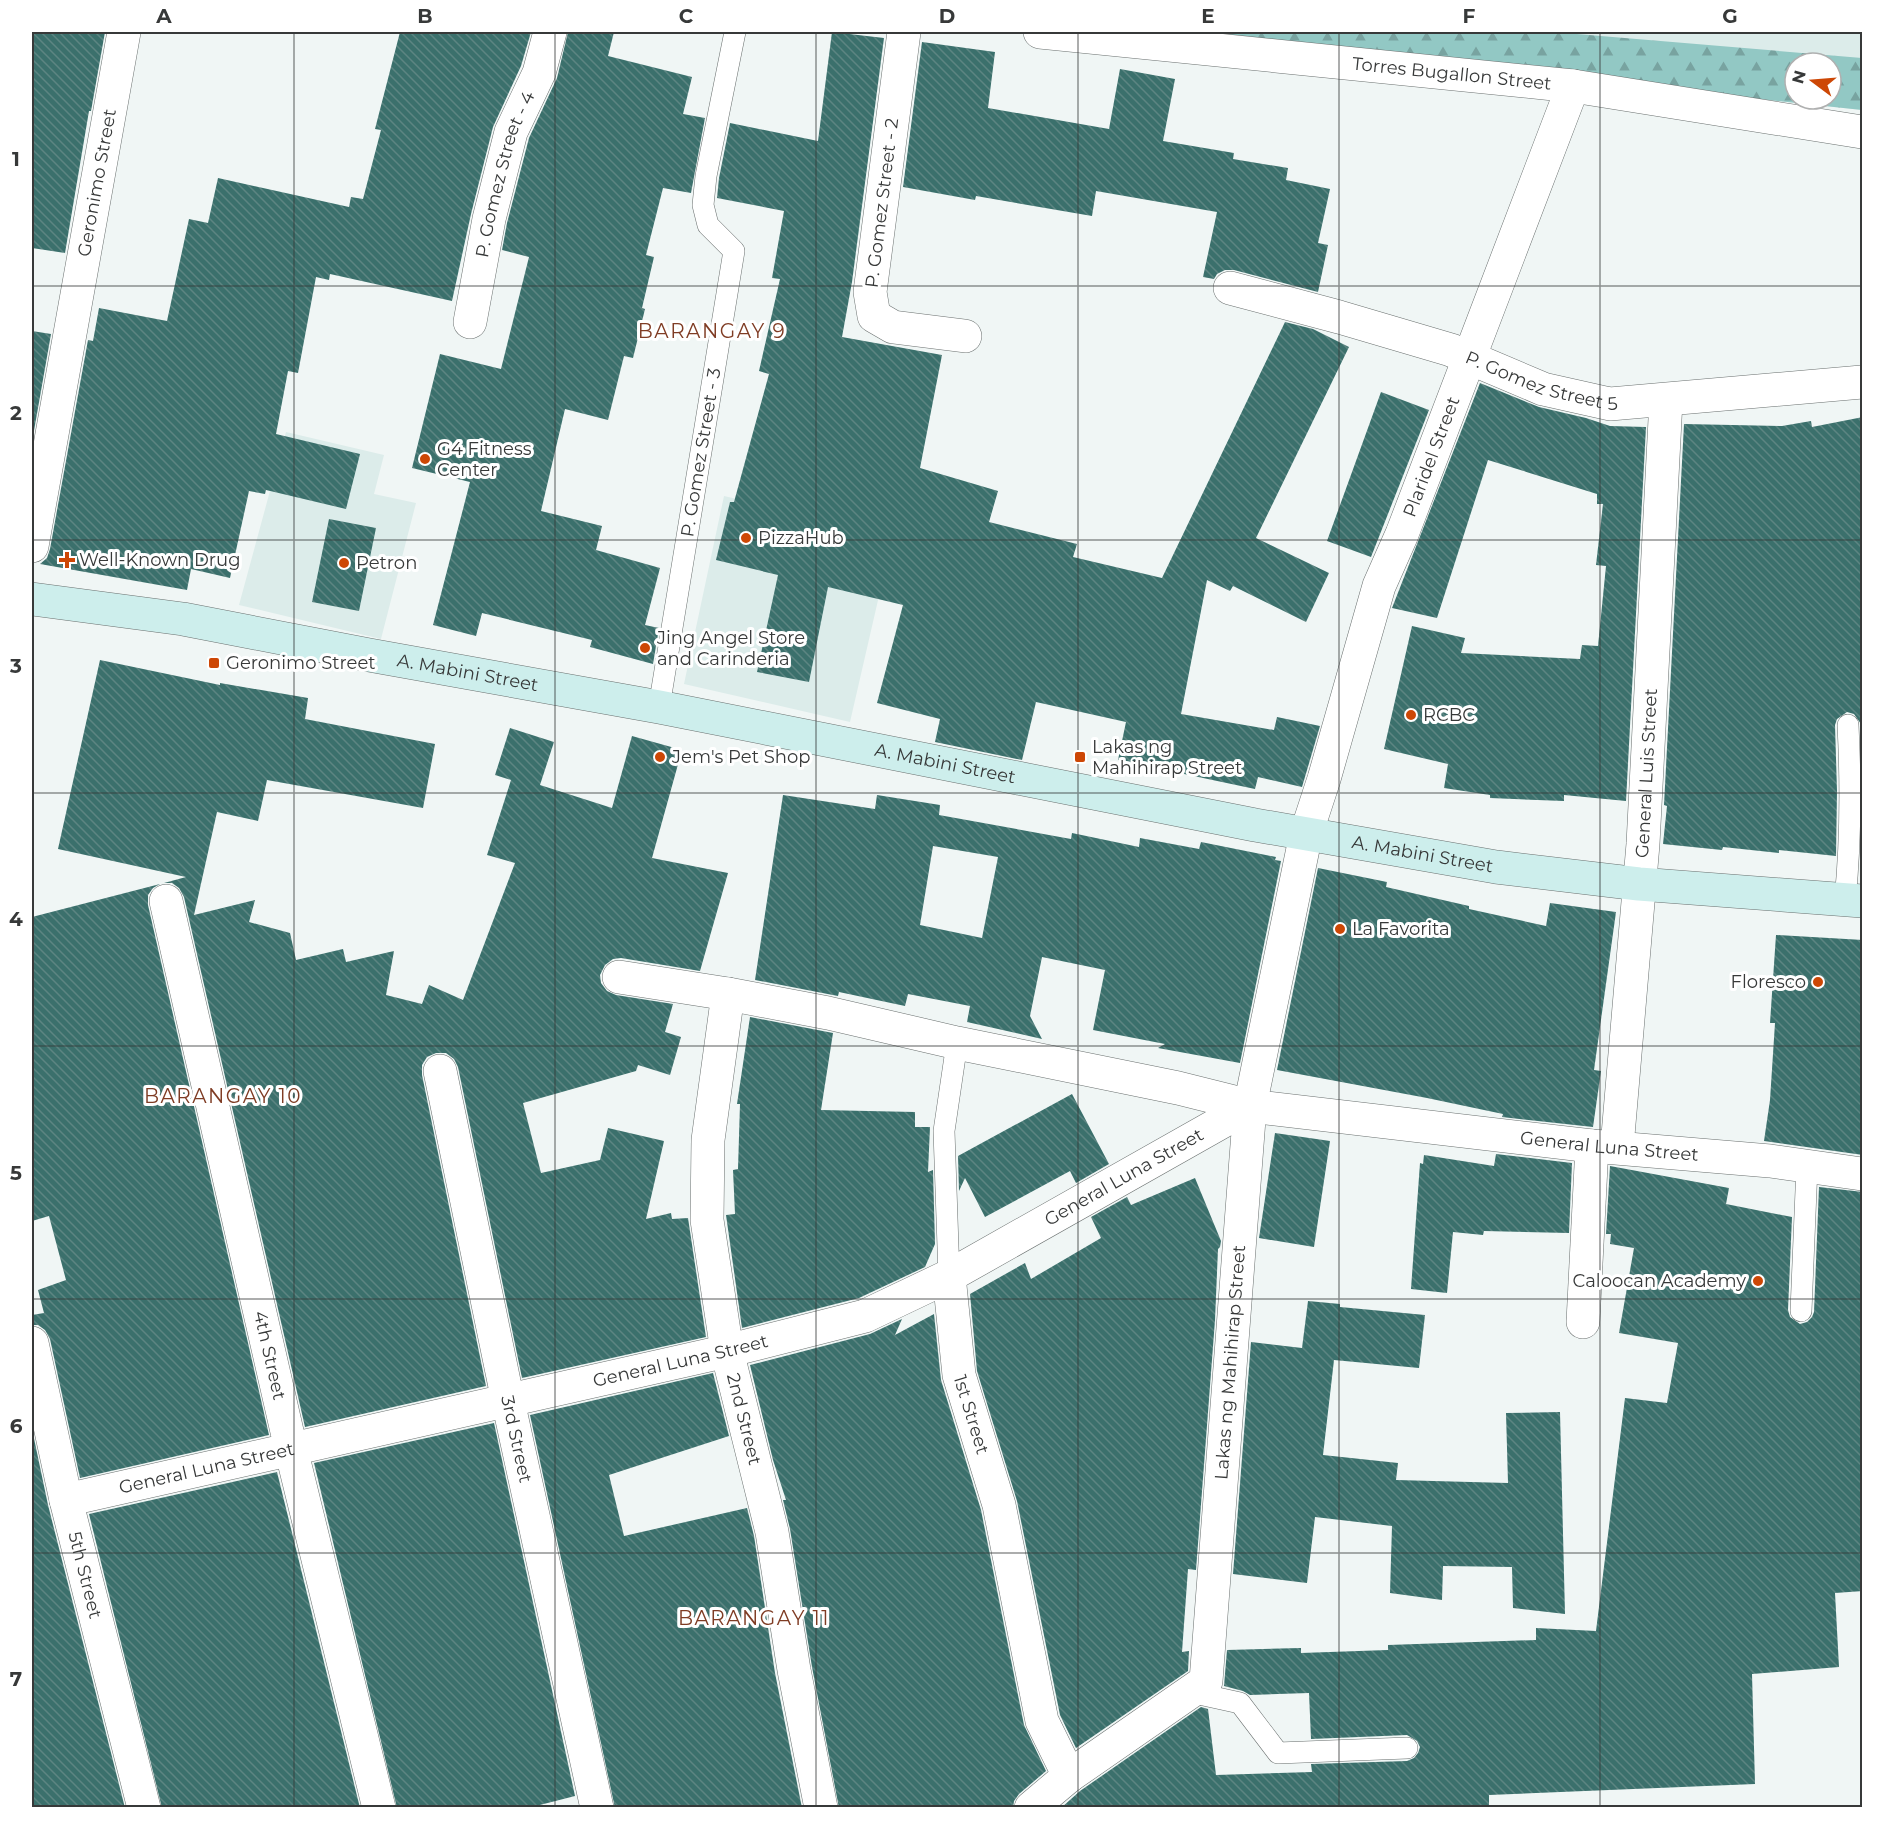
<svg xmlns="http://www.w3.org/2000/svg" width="1894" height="1839" font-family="Montserrat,sans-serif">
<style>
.built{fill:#dcecea;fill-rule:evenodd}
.forest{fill:url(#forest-firs);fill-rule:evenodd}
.building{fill:url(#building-back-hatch);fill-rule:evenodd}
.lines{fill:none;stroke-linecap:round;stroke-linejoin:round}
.service-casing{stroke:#6a706f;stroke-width:22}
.minor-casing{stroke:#6a706f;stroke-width:34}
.tertiary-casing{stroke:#6a706f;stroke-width:34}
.secondary-casing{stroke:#6a706f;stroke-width:34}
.service{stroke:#fff;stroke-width:21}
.minor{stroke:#fff;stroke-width:33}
.tertiary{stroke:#fff;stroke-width:33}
.secondary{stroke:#cdeeec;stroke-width:33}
.grid{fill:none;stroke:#373939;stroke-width:1.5;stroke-opacity:0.55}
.poi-dot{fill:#cd4705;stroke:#fff;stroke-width:2}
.labels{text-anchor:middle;stroke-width:6;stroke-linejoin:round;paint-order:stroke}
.street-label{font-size:18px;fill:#373939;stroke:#fff}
.poi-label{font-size:18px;fill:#373939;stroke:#fff;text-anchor:start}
.neighbourhood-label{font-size:20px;letter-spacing:1.5px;fill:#7f3c24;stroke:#fff}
.neatline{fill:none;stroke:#373939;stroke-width:2}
.grid-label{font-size:20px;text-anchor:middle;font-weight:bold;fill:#373939}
</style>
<defs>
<pattern id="forest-firs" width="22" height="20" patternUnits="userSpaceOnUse" patternTransform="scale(1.5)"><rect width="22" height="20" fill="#92c8c4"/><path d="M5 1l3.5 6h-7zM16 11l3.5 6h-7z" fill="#78a3a0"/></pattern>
<pattern id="building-back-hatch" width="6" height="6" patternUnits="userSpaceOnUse" patternTransform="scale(1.5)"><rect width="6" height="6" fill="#3b706c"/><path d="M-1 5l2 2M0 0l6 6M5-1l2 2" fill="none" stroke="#5d8582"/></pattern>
</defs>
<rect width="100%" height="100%" fill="#f0f6f5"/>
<path class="built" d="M1141,32H1862V110ZM1795,63H1831V99H1795Z
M286,432L384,455L374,494L416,503L381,639L239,605Z
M724,496L893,535L850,722L684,684Z"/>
<path class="forest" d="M1141,32H1553L1862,58V110ZM1795,63H1831V99H1795Z"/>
<path class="building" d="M32,32H105L91,111H89L65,253L32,248Z
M400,32H531L521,66L493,127L471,214L452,301L330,274L329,280L316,277L298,373L288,371L276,434L360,454L346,509L266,490L265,494L249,491L230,578L191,569L187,590L40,564L47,558L50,549L88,340L93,341L99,308L167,321L189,219L208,223L218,178L349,207L351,197L363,199L381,130L375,129Z
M568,32H614L608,56L692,77L683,114L705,118L691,193L663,188L646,255L654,257L642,308L645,309L633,358L624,356L608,420L565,409L541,511L602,526L596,550L660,568L645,625L659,628L653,664L590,647L592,640L482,613L476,636L433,625L470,482L412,468L440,354L501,369L529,257L502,250L507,223L529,138L557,78Z
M832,32L884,38L852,282L842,337L942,355L920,468L998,491L989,522L1077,544L1073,557L1162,578L1285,322L1313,329L1349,347L1256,538L1329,573L1306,622L1233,586L1230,591L1207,580L1181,714L1274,730L1277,717L1320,726L1302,787L1258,777L1255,789L1118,760L1126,722L1036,702L1022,760L935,742L940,719L877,703L903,605L828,587L809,682L757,672L778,575L716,560L730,502H734L769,374L759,371L780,279L772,278L784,211L717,198L719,178L730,123L818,141Z
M922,42L995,52L988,108L1109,129L1120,69L1175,79L1163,141L1234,153L1233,159L1288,168L1286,180L1330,189L1318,243L1328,245L1318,292L1234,270H1225L1217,274L1214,279L1203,277L1217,212L1096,191L1092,216L976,196L975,200L903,187Z
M32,331L51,334L32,442Z
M1480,383L1539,407L1586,418L1610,426L1646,427L1626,801L1564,795V801L1490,798V795L1444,788L1448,764L1384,749L1412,626L1465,638L1461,653L1580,659L1582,645L1598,646L1606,566L1596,565L1603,504H1597V494L1488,460L1437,618L1392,608Z
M1381,392L1429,410L1371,557L1327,541Z
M1863,417V777L1861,724L1854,714L1847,712L1837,719L1835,725L1837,791L1836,856L1779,850V853L1723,847L1722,850L1663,844L1667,806L1664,805L1684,424L1782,426L1811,421L1812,427Z
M329,519L376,528L359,611L312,602Z
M100,660L220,685V683L308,698L305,719L435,744L423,808L267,780L258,821L217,812L194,915L255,900L249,922L290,933L296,960L343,949L346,962L394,951L386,995L422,1004L429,985L463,1000L515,863L487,855L511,780L495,775L510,728L554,742L540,785L612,808L632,736L682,750L652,858L728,873L700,971L621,958L613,959L605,965L600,975L601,983L607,991L616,995L673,1004L665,1032L681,1037L670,1075L638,1065L636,1071L523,1103L541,1173L600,1160L608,1128L664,1141L646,1219L671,1213L672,1219L688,1218L706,1337L522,1378L458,1067L454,1059L446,1053H436L427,1057L422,1065V1075L486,1386L305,1427L184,897L179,888L172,883H164L186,877L58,849Z
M783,795L875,809L877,795L940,805L939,815L1071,839L1072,833L1139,847L1140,838L1199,849L1201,842L1276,857L1275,860L1281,861L1240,1063L1158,1048L1165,1044L1093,1030L1105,970L1042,957L1030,1016L1042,1039L967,1022L970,1006L908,994L905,1006L839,992L838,996L755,980ZM933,846L998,857L982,938L920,925Z
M1318,868L1387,882L1386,887L1469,906V909L1546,926L1550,903L1616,912L1594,1070L1601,1071L1593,1127L1502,1117L1503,1114L1427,1098L1277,1070Z
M160,884L153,888L148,895V905L269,1435L80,1478L50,1339L45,1330L38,1325H32V1315L44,1313L38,1290L66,1280L49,1216L32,1221V917Z
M1776,935L1863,940V1155L1764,1141L1770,1100L1775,1023H1770Z
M750,1017L833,1033L821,1110L915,1112V1127H930L928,1172L933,1170L935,1244L925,1267L859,1298L742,1328L726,1215L735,1214L733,1170L738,1169L740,1104H737Z
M1072,1094L1109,1164L1076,1183L1070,1171L985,1217L965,1178L959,1191L958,1156Z
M1275,1133L1330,1141L1314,1247L1259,1238Z
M1496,1154L1572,1163L1569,1233L1484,1231L1483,1235L1453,1232L1447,1293L1411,1289L1420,1163L1423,1164L1424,1155L1494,1166Z
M1610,1166L1729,1188L1726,1204L1792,1217L1788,1310L1790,1317L1800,1324L1807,1322L1812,1317L1814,1312L1819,1187L1863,1192V1591L1835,1593L1839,1667L1752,1674L1755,1784L1489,1795V1808H1061L1080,1791L1201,1707L1208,1709L1216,1775L1312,1772L1311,1764L1407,1761L1414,1758L1418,1753L1420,1747L1417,1741L1407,1735L1311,1739L1309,1693L1250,1695L1243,1691L1224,1686L1227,1650L1301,1648V1653L1388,1650V1645L1536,1640V1628L1596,1631L1625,1398L1667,1403L1678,1343L1619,1333L1634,1248L1610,1244L1611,1234H1606Z
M1195,1178L1221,1241L1220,1247L1218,1249L1215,1320L1196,1570L1188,1569L1182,1652L1189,1651L1188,1671L1076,1748L1060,1715L1017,1501L977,1371L970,1294L1025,1263L1031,1279L1101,1238L1091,1217L1127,1197L1131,1205Z
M1308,1301L1340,1304V1307L1425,1315L1419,1368L1334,1360L1323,1455L1398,1463L1396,1480L1508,1483L1506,1413L1560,1412L1565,1614L1513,1608L1512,1567L1443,1566L1442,1600L1390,1593L1392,1526L1315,1517L1307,1583L1233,1574L1251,1342L1302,1348Z
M934,1314L941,1380L981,1510L1024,1725L1046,1771L1019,1794L1014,1801L1013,1808H839L812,1667L790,1529L783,1500H786L773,1460L750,1365L870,1334L902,1319L895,1335Z
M713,1373L729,1436L609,1475L624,1536L747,1508L754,1536L775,1673L802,1808H615L530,1415Z
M494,1423L575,1796L528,1808H397L314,1463Z
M32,1429L48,1505L125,1808H32Z
M277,1472L360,1808H162L89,1514Z"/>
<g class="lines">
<defs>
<g id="service">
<path id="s1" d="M659,707L734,251L708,225L703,205L706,176L735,32"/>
<path d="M1845,900C1851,841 1851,784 1848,725"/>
<path d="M949,1276L944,1131L957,1043"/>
<path d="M1801,1311L1807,1166"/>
<path d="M1190,1692L1240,1703L1278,1753L1407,1748"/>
</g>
<g id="minor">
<path d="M904,32L870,292L874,316L893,327L965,336"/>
<path id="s2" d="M1230,288L1339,317L1451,350L1543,389L1610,404L1862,382"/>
<path id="s3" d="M470,322L489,219L511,132L539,73L550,32"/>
<path id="s4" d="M32,546L124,32"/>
<path id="s5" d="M1306,834L1324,779L1379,586L1402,534L1573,86"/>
<path id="s6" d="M166,901L291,1449L379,1808"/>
<path id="s7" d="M619,977L728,994L828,1013L957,1043L1178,1088L1250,1106L1592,1146L1770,1161L1862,1174"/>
<path id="s8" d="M728,994L708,1140L707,1220L727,1351L772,1532L794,1670L821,1808"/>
<path id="s9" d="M440,1071L508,1401L597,1808"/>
<path id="s10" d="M1617,1147L1643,844L1666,400"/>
<path id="s11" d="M949,1276L959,1375L999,1505L1042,1721L1069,1776"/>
<path d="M1583,1322L1592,1146"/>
<path id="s12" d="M32,1343L66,1500L144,1808"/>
<path id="s13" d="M66,1500L727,1351L865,1316L949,1276L1250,1106"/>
</g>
<g id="tertiary">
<path id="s14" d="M1040,32L1573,86L1862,132"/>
<path id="s15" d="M1031,1808L1069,1776L1206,1681L1250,1106L1306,834"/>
</g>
<g id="secondary">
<path id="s16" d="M32,599L183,619L369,655L659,707L1255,825L1496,867L1639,884L1862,901"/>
</g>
</defs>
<use href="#service" class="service-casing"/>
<use href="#minor" class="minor-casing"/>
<use href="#tertiary" class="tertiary-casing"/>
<use href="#secondary" class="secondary-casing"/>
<use href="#service" class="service"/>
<use href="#minor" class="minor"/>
<use href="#tertiary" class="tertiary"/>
<use href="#secondary" class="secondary"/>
</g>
<path class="grid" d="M294,32V1808M555,32V1808M816,32V1808M1078,32V1808M1339,32V1808M1600,32V1808M32,286H1862M32,540H1862M32,793H1862M32,1046H1862M32,1299H1862M32,1553H1862"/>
<g class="poi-dot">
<circle cx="425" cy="459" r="6"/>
<circle cx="746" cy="538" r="6"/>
<path d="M64 551h6v6h6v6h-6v6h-6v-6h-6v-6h6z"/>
<circle cx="344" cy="563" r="6"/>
<circle cx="645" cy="648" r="6"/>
<rect x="208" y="657" width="12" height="12" rx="3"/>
<circle cx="1411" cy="715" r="6"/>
<circle cx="660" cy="757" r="6"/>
<rect x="1074" y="751" width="12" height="12" rx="3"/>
<circle cx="1340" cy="929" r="6"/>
<circle cx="1818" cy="982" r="6"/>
<circle cx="1758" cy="1281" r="6"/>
</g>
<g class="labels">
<g class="street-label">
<text dy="6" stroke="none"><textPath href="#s14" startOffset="414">Torres Bugallon Street</textPath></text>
<text dy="6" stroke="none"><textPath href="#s3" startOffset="152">P. Gomez Street - 4</textPath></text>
<text dy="6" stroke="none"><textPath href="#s4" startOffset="369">Geronimo Street</textPath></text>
<text transform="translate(882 203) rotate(-83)" y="6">P. Gomez Street - 2</text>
<text dy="6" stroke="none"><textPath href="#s2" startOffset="326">P. Gomez Street 5</textPath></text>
<text dy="6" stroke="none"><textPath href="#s1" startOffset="258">P. Gomez Street - 3</textPath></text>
<text dy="6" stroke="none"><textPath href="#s5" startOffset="398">Plaridel Street</textPath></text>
<text dy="6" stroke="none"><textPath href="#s16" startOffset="442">A. Mabini Street</textPath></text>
<text dy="6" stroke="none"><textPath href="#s16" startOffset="928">A. Mabini Street</textPath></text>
<text dy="6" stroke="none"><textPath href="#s10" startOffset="375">General Luis Street</textPath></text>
<text dy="6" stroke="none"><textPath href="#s16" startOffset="1414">A. Mabini Street</textPath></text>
<text dy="6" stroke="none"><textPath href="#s7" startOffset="1006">General Luna Street</textPath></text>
<text dy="6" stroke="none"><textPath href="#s13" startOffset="1114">General Luna Street</textPath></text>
<text dy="6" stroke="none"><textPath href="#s6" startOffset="466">4th Street</textPath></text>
<text dy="6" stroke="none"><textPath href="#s13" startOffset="630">General Luna Street</textPath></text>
<text dy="6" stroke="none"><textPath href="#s15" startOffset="536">Lakas ng Mahihirap Street</textPath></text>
<text dy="6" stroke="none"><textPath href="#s11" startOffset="141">1st Street</textPath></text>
<text dy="6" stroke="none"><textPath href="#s8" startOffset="430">2nd Street</textPath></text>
<text dy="6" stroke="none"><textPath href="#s9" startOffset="376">3rd Street</textPath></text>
<text dy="6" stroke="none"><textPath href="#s13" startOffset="144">General Luna Street</textPath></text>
<text dy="6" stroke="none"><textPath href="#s12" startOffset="238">5th Street</textPath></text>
</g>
<g class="poi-label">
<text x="437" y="455">G4 Fitness<tspan x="437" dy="21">Center</tspan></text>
<text x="758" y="544">PizzaHub</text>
<text x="79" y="566">Well-Known Drug</text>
<text x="356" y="569">Petron</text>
<text x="657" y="644">Jing Angel Store<tspan x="657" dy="21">and Carinderia</tspan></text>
<text x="226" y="669">Geronimo Street</text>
<text x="1423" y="721">RCBC</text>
<text x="1092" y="753">Lakas ng<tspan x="1092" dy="21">Mahihirap Street</tspan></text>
<text x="672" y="763">Jem's Pet Shop</text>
<text x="1352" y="935">La Favorita</text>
<text x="1806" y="988" text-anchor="end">Floresco</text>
<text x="1746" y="1287" text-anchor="end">Caloocan Academy</text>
</g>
<g class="neighbourhood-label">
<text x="712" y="338">BARANGAY 9</text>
<text x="223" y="1103">BARANGAY 10</text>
<text x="754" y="1625">BARANGAY 11</text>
</g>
</g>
<rect width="1894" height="1839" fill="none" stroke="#ffffff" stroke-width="66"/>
<g transform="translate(1813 81) rotate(286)"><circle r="28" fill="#ffffff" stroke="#afb0b0" stroke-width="1.5"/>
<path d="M0-4.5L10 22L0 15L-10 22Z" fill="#cd4705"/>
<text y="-9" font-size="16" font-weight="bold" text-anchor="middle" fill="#373939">N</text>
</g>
<rect x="33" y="33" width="1828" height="1773" class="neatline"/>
<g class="grid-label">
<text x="164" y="23">A</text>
<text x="425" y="23">B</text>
<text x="686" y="23">C</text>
<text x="947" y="23">D</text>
<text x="1208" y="23">E</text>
<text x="1469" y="23">F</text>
<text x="1730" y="23">G</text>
<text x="16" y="166">1</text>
<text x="16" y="420">2</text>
<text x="16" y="673">3</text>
<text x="16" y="926">4</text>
<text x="16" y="1180">5</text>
<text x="16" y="1433">6</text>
<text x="16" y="1686">7</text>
</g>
</svg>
